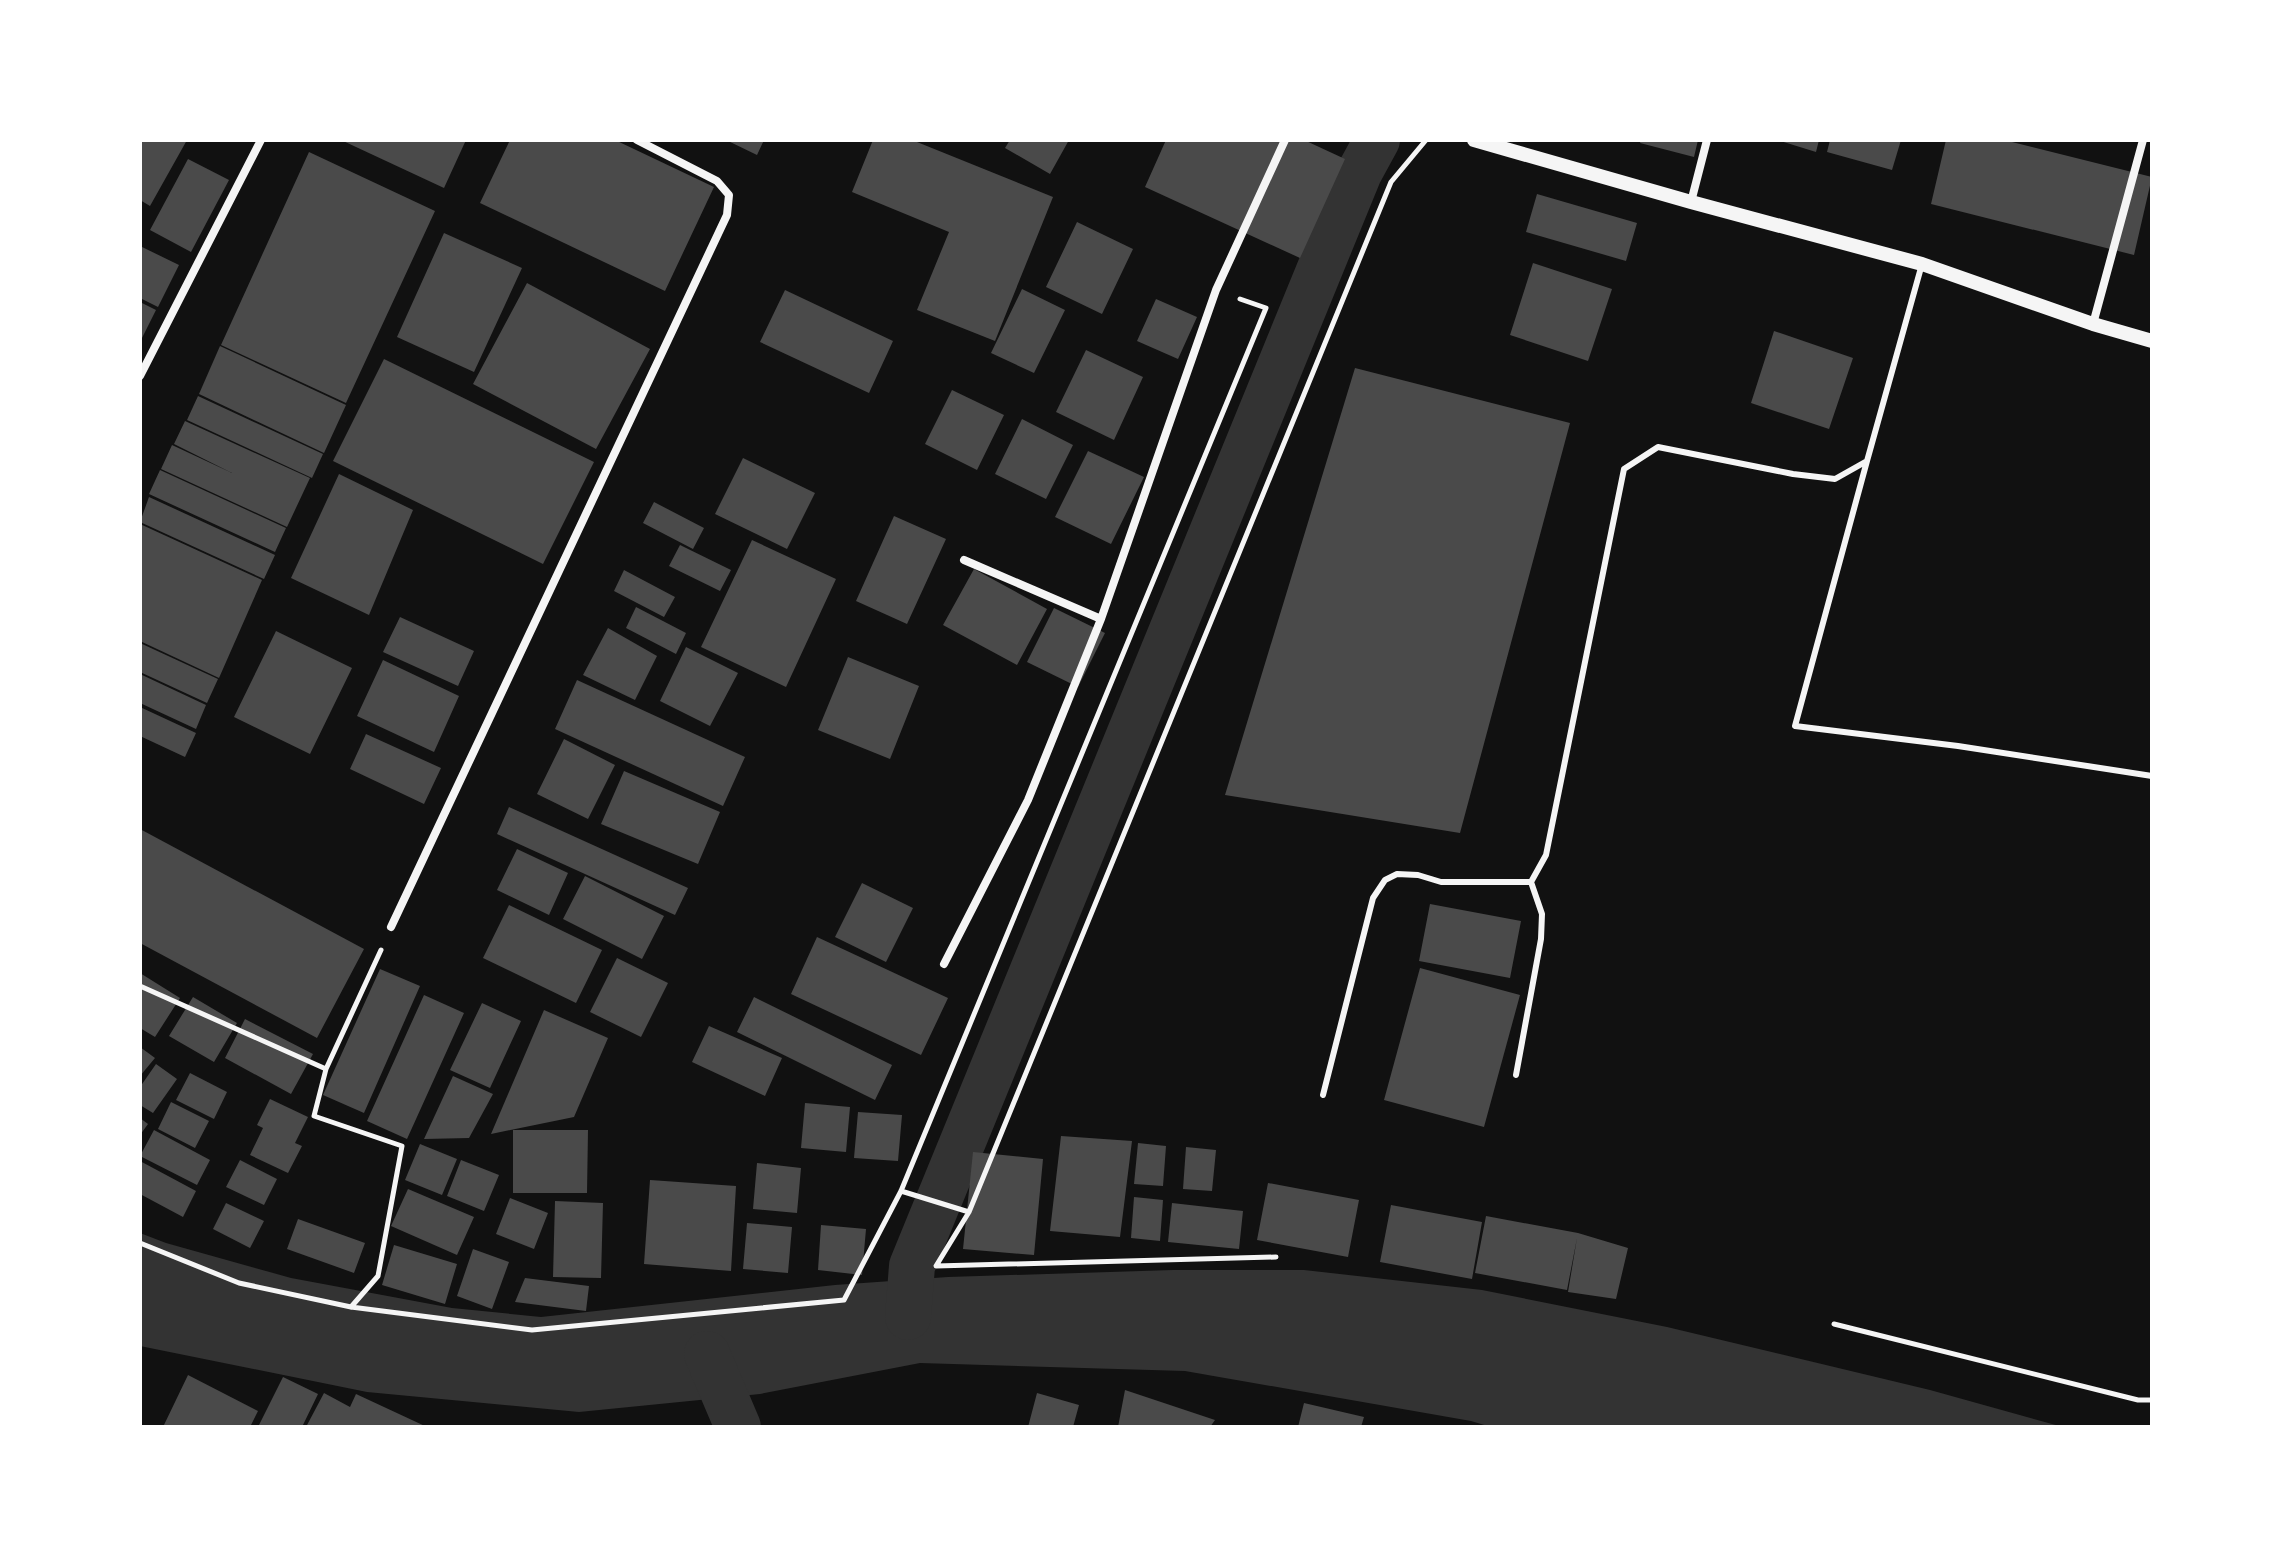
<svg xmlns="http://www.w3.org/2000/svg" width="2292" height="1567" font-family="'IBM Plex Sans',sans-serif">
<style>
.water{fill:#333}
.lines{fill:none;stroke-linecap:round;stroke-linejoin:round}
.canal{stroke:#333;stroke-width:46}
.building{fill:#4a4a4a}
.path{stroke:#f5f5f5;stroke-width:5}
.service{stroke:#f5f5f5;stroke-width:6}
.minor{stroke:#f5f5f5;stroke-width:8}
.tertiary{stroke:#f5f5f5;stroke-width:14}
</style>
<rect width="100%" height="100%" fill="#111"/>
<path class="water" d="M140,1233L166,1243L291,1278L452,1308L541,1317L835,1285L948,1277L1173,1270H1304L1482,1290L1667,1327L1930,1390L2063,1427H1491L1471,1421L1185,1371L920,1363L760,1394L579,1412L367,1392L140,1346Z"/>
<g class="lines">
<path class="canal" d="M908,1317L912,1266L1359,173L1377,140
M707,1354L738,1427"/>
</g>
<path class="building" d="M140,140H187L150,206L140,200Z
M341,140H466L444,188Z
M510,140H615L714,187L665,291L480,203Z
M726,140H764L757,155Z
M873,140H912L1053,197L995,341L917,310L949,232L852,192Z
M1010,140H1069L1050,174L1005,148Z
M1166,140H1304L1345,159L1300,258L1145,187Z
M1641,140H1698L1694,157L1640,143Z
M1777,140H1819L1816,152Z
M1830,140H1901L1892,170L1827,152Z
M1946,140H2004L2152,177L2134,255L1931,204Z
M309,152L435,211L346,403L221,345Z
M188,159L229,180L191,252L150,230Z
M1537,194L1637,223L1626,261L1526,232Z
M1077,222L1133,249L1102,314L1046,287Z
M444,233L522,268L474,372L397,337Z
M140,246L179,265L158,307L140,298Z
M1533,263L1612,289L1588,361L1510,335Z
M527,283L650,349L596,449L473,384Z
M1022,289L1065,310L1034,373L991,353Z
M785,290L893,341L869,393L760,342Z
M1156,299L1197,317L1178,359L1137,341Z
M140,302L156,310L140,342Z
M1774,331L1853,358L1829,429L1751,403Z
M220,346L346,405L324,453L199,394Z
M1086,350L1143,377L1114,440L1056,412Z
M384,359L594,462L543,564L333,461Z
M1355,368L1570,423L1460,833L1225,795Z
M952,390L1004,415L977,470L925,444Z
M198,396L323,454L312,478L187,420Z
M1022,419L1073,445L1046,499L995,474Z
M185,421L310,478L287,527L161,469L172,445L232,473L174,444Z
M1088,451L1144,477L1111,544L1055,517Z
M743,458L815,493L787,549L715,514Z
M160,470L286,528L275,552L149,494Z
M339,474L413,510L369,615L291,578Z
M149,497L275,555L264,579L140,522Z
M654,502L704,528L693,549L643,523Z
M894,516L946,539L907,624L856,601Z
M140,524L262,580L219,678L140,641Z
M752,540L836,579L786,687L701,647Z
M680,545L731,570L720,591L669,566Z
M974,569L1047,609L1017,665L943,625Z
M624,570L675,597L664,617L614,591Z
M636,607L686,633L676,654L626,628Z
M1054,608L1105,633L1078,687L1027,662Z
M400,617L474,651L458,686L383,652Z
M608,628L657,656L635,700L583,675Z
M276,631L352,668L310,754L234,717Z
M140,643L218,679L207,703L140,672Z
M686,647L738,673L710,726L660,701Z
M848,657L919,686L890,759L818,730Z
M383,660L459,696L434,752L357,716Z
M140,674L206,705L196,729L140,703Z
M577,680L745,757L723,806L555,729Z
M140,707L196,733L185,757L140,736Z
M366,734L441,768L424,804L350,769Z
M564,739L615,765L588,819L537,794Z
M624,771L720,812L698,864L601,824Z
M509,807L688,888L675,915L497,834Z
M140,829L364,949L317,1038L140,943Z
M517,849L568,873L549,915L497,890Z
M585,876L664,916L642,959L563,919Z
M862,883L913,908L886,962L835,937Z
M1430,904L1521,921L1510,978L1419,961Z
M509,905L602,950L576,1003L483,958Z
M817,937L948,998L921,1055L791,994Z
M617,958L668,983L641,1037L590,1012Z
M1420,968L1520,995L1484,1127L1384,1100Z
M380,969L420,986L364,1113L323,1095Z
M140,973L180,998L155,1037L140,1028Z
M424,995L464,1013L407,1139L367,1121Z
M193,997L237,1023L214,1062L169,1036Z
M754,997L892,1065L875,1100L737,1032Z
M482,1003L521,1021L490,1088L450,1070Z
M544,1010L608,1038L574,1117L491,1134Z
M245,1019L313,1054L291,1094L225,1058Z
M709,1026L782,1058L765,1096L692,1062Z
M140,1047L155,1058L140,1076Z
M156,1064L177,1079L153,1113L140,1105V1087Z
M190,1073L227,1092L214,1119L176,1100Z
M453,1076L493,1094L469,1138L424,1139Z
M270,1099L308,1117L295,1143L302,1146L288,1173L250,1155L263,1128L257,1125Z
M171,1102L209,1121L195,1148L158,1129Z
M805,1103L850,1107L846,1152L801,1148Z
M858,1112L902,1115L898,1161L854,1158Z
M140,1118L148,1124L140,1135Z
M154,1130L210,1160L197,1185L140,1156Z
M513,1130H588L587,1193H513Z
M1061,1136L1132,1141L1120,1237L1050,1231Z
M1138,1143L1166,1146L1163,1186L1134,1184Z
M420,1144L457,1159L442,1195L405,1180Z
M1186,1147L1216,1150L1212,1191L1183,1189Z
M973,1152L1043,1159L1034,1255L963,1249Z
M240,1160L277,1179L264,1205L226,1187Z
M461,1160L499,1175L484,1211L447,1196Z
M140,1161L196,1191L183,1217L140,1194Z
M757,1163L801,1168L797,1213L753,1209Z
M650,1180L736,1186L731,1271L644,1264Z
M1268,1183L1359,1200L1348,1257L1257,1240Z
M408,1189L474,1217L457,1255L391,1226Z
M1134,1197L1163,1200L1160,1241L1131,1238Z
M510,1198L548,1213L534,1249L496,1234Z
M555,1201L603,1203L601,1278L553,1277Z
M226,1203L264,1221L250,1248L213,1229Z
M1172,1203L1243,1211L1239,1249L1168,1242Z
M1391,1205L1482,1222L1472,1279L1380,1262Z
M1486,1216L1578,1233L1628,1248L1616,1299L1568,1292L1577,1238L1567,1290L1475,1273Z
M298,1219L365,1243L354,1273L287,1249Z
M747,1223L792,1227L788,1273L743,1269Z
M821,1225L866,1229L862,1275L818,1270Z
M394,1245L457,1264L445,1304L382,1285Z
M473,1249L509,1262L492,1309L457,1296Z
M525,1278L589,1286L586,1311L515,1302Z
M188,1375L258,1411L250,1427H163Z
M283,1377L318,1394L302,1427H258Z
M1125,1390L1215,1420L1210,1427H1118Z
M324,1393L350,1407L356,1394L427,1427H306Z
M1037,1393L1079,1405L1073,1427H1028Z
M1304,1403L1364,1417L1361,1427H1298Z"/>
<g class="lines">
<path class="path" d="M140,986L326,1069L381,950
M326,1069L314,1116L402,1146L378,1276L351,1307
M901,1191L969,1212
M140,1243L239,1283L351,1307L532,1330L844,1300L901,1191L1266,308L1240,299
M1276,1257L936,1266L969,1212L1391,182L1426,140
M1834,1324L2138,1400H2152"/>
<path class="service" d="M1867,461L1795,726L1958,746L2152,776
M1516,1075L1541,939L1542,914L1531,882
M1323,1095L1373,898L1385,880L1397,874L1418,875L1441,882H1531L1546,855L1624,469L1658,447L1793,474L1835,479L1867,461L1922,264"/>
<path class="minor" d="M1691,202L1707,140
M2093,324L2143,140
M140,376L261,140
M964,560L1101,619
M391,927L727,215L729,195L717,181L637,140
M944,964L1028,800L1101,619L1216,290L1285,140"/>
<path class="tertiary" d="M1474,140L1691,202L1922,264L2093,324L2152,341"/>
</g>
<rect width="2292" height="1567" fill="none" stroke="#ffffff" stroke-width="284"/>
</svg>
